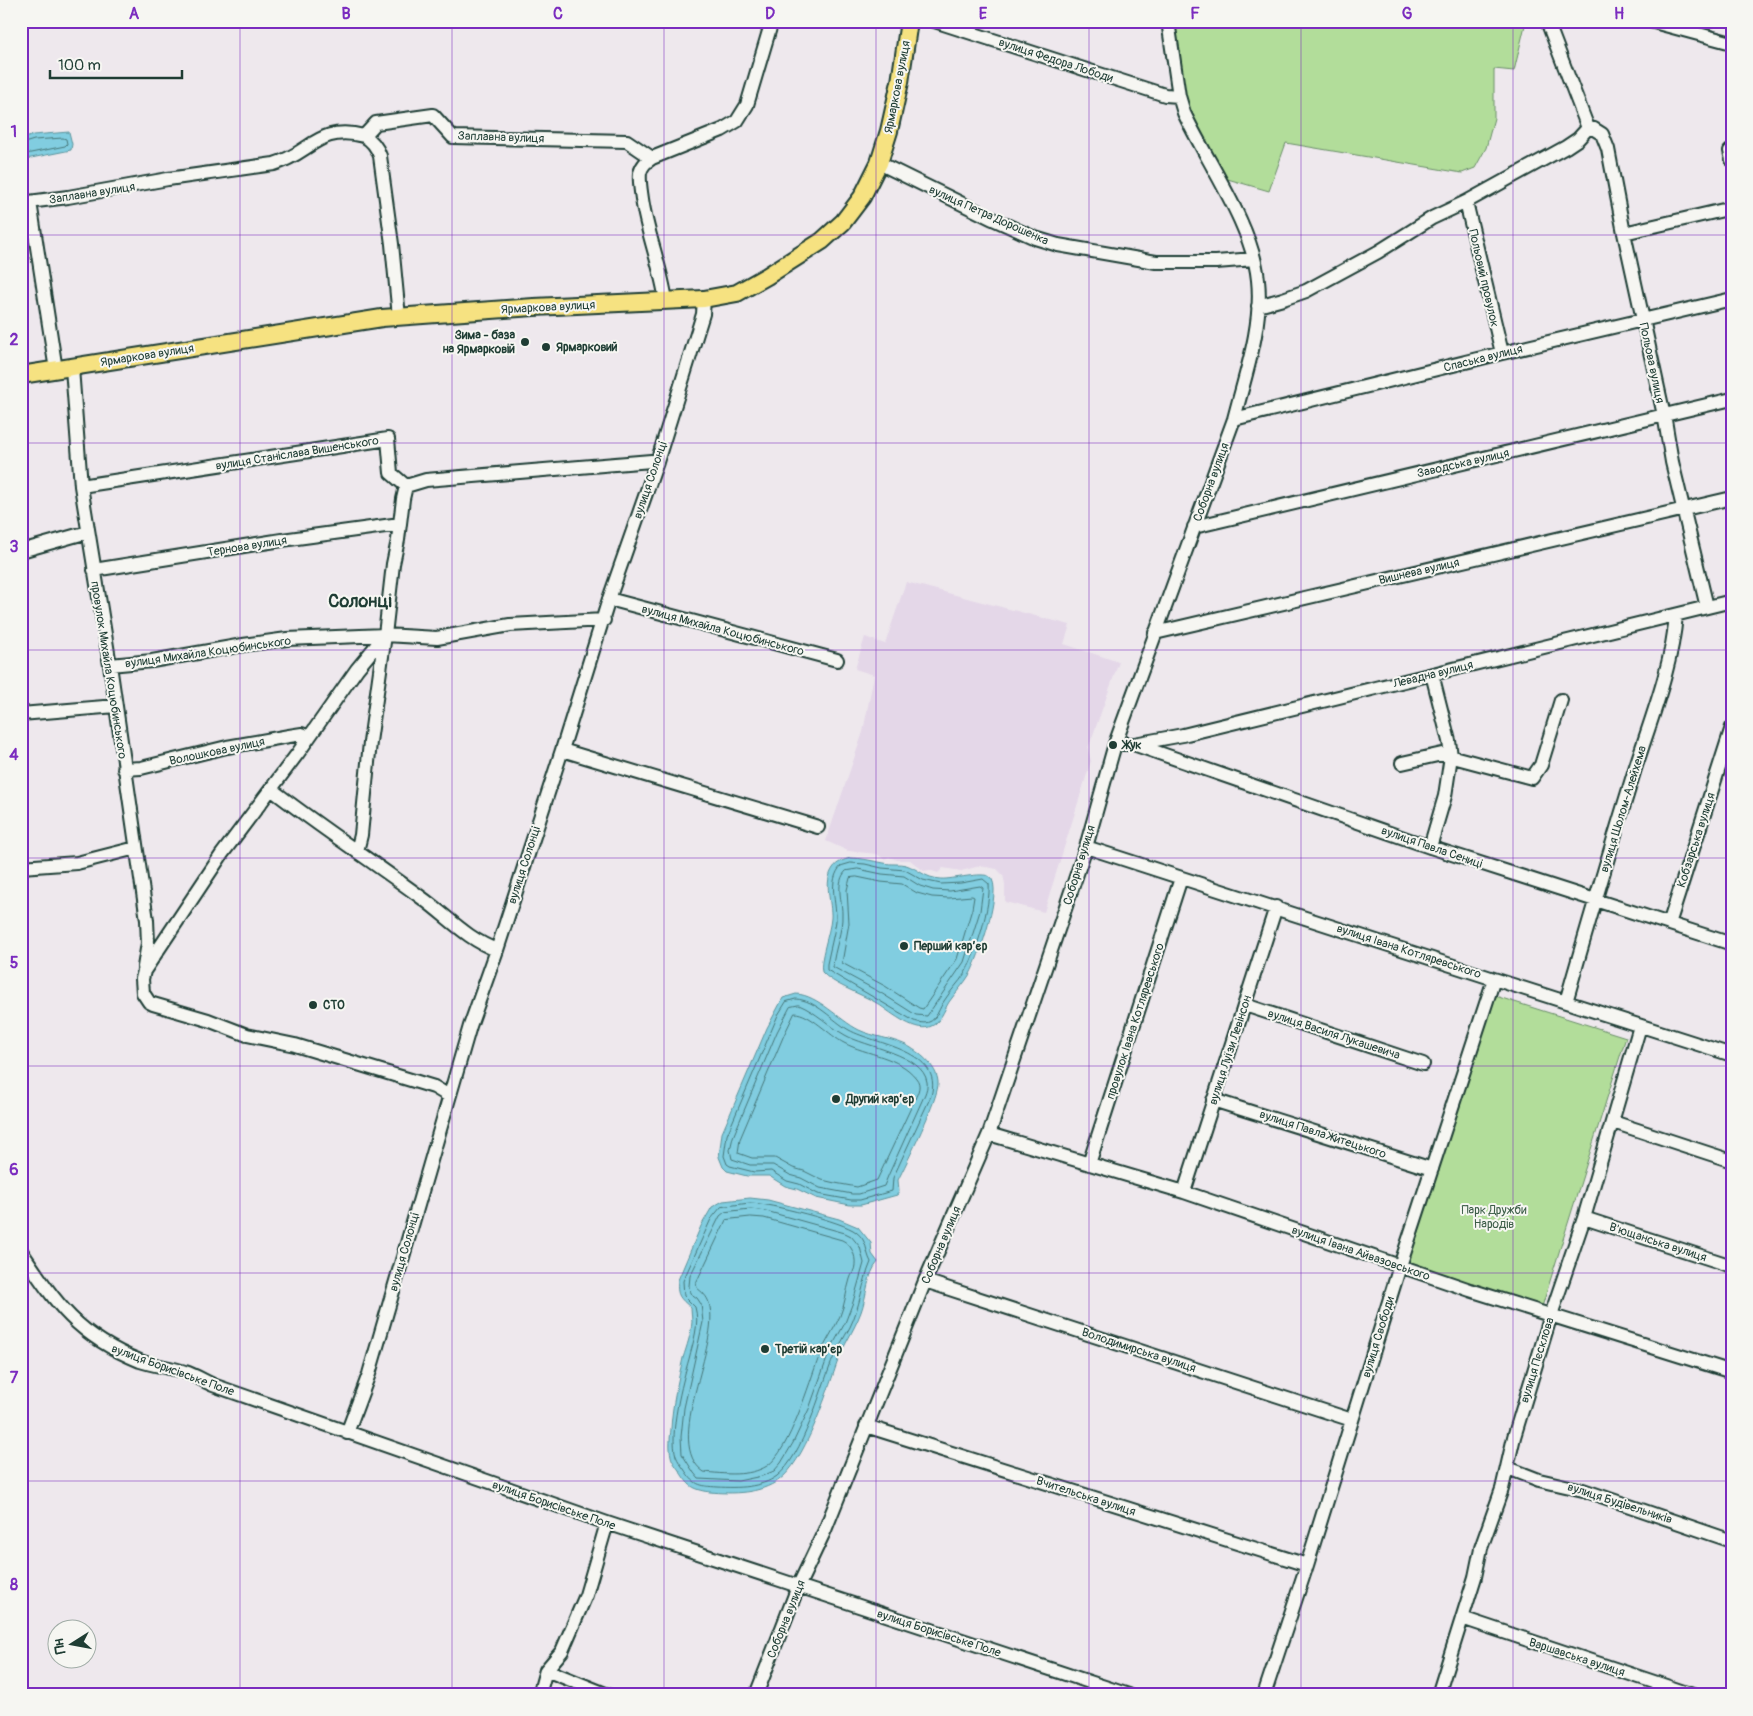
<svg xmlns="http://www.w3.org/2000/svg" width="1753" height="1716" font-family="Pangolin,sans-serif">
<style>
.built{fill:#e4d7e8}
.green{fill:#b2dd9a;stroke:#688d67}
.water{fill:#81cde0;stroke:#5a939b}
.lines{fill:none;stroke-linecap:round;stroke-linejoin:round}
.shore{stroke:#467779;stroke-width:1}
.minor-casing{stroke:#1f3d34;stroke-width:16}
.major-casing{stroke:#1f3d34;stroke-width:20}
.minor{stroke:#f6f6f2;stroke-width:12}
.major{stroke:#f6e281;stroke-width:16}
.grid{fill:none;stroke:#7b2cbf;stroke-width:1;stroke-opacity:0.55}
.poi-dot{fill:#1f3d34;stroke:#f6f6f2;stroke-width:2}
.labels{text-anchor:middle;stroke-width:4;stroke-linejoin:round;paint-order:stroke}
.street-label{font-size:12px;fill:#1f3d34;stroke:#f6f6f2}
.poi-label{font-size:12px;font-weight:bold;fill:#1f3d34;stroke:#f6f6f2;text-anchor:start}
.park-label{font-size:12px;fill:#3c5d48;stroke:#f6f6f2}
.district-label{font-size:18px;font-weight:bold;fill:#1f3d34;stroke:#f6f6f2}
.neatline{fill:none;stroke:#7b2cbf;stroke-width:2}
.grid-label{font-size:16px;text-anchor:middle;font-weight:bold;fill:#7b2cbf}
</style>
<rect width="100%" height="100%" fill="#eee8ed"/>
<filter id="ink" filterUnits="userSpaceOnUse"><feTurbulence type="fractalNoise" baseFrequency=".02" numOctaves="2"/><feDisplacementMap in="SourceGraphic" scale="10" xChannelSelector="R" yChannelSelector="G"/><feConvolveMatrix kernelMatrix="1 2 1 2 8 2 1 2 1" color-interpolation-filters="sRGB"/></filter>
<g filter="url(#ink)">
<path class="built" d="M906,582L1070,625L1064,644L1119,662L1088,749L1091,761L1044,912L1005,902V884L1003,875L997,869L980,866L961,871L943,868L938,873L929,870L924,871L910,860H897L889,857L884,859L877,854L848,851L826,841L863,732L874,675L855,669L865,637L885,644Z"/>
<path class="green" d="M1173,21H1526L1514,71L1494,69V118L1486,148L1475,168L1462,173L1286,143L1269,191L1224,178L1184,106Z
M1489,994L1626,1037L1541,1310L1403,1264Z"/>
<path class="water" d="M69,132L72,144L71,150L21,160V140L33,135Z
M850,858C862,858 872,861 884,863C891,865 899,863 906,865C919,869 924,878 941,879C952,880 983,871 990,877C1004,888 978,960 970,974C964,984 956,992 949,1002C944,1010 940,1024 929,1027C913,1032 889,1011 875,1002C861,994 832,984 822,972C819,960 830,933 831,918C832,902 823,883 833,868C837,862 844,860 850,858Z
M796,994C818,995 839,1020 859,1030C874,1037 891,1038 906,1045C919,1052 937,1066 938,1082C940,1096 906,1164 898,1180L899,1192L897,1195L861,1205H850L816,1198L797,1189L785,1186L769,1176H747L727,1171L723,1167L719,1157L722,1133L767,1028L783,998Z
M750,1198L768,1200L839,1219L858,1227L871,1243L872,1254L878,1262C867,1274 867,1296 861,1312C854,1331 842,1347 836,1366C826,1396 804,1463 779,1480C760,1494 732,1494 710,1492C692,1489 689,1486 680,1472C677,1467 672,1462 671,1456C669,1447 670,1438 671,1429C672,1405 678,1381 683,1358C687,1346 691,1334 692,1322L691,1308C680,1298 676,1296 678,1280L701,1226L712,1207L723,1201Z"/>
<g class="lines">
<path class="shore" d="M21,144L34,140L63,138L66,139L67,144L65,146L21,155
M851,863L865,864L882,868L905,870L923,880L941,884L961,883L983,879L989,884C991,904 976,955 965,973C959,983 950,991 944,1001C940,1007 936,1020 929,1022C924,1024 918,1022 914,1021L827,970V964C830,949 834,935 836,921C837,903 827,881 841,866Z
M858,869L882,874L904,876L920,886L933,890L950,891L980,886L983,888L980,911L964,962L927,1016L916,1015L881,993L833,967C834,949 843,932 842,913C842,900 835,882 846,871Z
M857,877L881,882L902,884L917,893L932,897L949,898L972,896L974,897L972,909L957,959L923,1009L919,1008L885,986L842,963L849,923L847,890L850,878Z
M796,999C816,1000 833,1021 849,1030C876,1045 944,1050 931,1096L893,1178L892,1191L860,1200H851L818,1194L799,1184L787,1181L771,1171L754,1172L730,1166L727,1164L724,1156L727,1135L778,1015L786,1002Z
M799,1005C816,1012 829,1026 845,1035C865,1047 923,1054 927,1082C928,1086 926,1091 925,1094L888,1176L884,1186L859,1194H852L820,1188L801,1178L790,1175L773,1165H750L732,1159L730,1150L733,1137L777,1032L790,1007Z
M795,1013C810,1013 830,1036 844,1043C867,1055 899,1056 916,1078C922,1085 918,1092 915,1099L877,1180L857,1187L835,1183L822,1180L804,1171L793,1168L775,1158H752L738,1153L740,1139L784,1035Z
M750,1203C768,1203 844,1222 856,1232C868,1241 865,1251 871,1262C862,1283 860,1307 850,1327C844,1338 837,1349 832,1361C820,1391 803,1456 777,1476C761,1488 737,1488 718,1487C699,1486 694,1485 684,1469C681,1465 678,1461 676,1456C669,1433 682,1383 689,1359C693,1342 700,1324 695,1307L684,1296L683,1281L711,1219L721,1207Z
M751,1209L766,1211L845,1233L851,1236L860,1247L864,1263L853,1302L845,1323L830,1350L809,1409L793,1443L781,1463L774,1471L762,1476L738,1481L699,1479L694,1473L682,1454L681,1437L684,1408L703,1322L701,1304L697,1298L690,1293L689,1286L690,1276L720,1216L725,1212Z
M751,1217L764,1218L842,1240C851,1244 856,1255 855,1265C855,1270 851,1275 850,1279C846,1292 845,1304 840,1316C834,1330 825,1342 819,1357C809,1382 790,1451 767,1466C749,1477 724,1474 704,1472C661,1443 722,1344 709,1303C707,1296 702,1292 697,1288L696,1283L726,1220Z"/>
<defs>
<path id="minor" d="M934,21L1165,95L1179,96
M1547,21L1588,128
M1650,21L1732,43
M1588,128L1594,129L1602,134L1608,149L1624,233L1665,420L1672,462L1707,607
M364,136C373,141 377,147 380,156L392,244L399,317
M1730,151L1732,160
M652,158C646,162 642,165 640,173C639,181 641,191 642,199C647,234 661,266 666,301
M879,163L993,219L1035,238L1058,245L1156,262H1216L1254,259
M30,202L56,370
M1466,202L1502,353
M21,203L68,197L168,179L274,164C310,154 318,124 364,136L376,123L433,115L453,137L627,141L652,158L722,130L737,121L747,105L772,21
M1624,233L1732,208
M1258,306L1283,299L1306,291L1378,252L1432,218L1466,202L1566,147L1578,139L1588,128
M72,368L81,486L110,665L147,920L148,943L144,967
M1234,419L1502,353L1732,299
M81,486L388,439L391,473L406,486L426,480L651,461L657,462
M1194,527L1732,399
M21,551L88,532
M94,570L282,540L400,524
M609,599L837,660
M1155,633L1732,498
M385,635L357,669L298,753L222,854L144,971L142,979L143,993L149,1002L153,1004L208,1020L247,1035L295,1045L434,1087L449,1096
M110,665L152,661L243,645L287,639L385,635L437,638L510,625L604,620
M21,714L116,706
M1115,744H1134L1183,735L1732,601
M1136,745L1430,847L1732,944
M562,750L818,827
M1402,763L1442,754L1532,778L1541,765L1561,700
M124,769L141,768L227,747L289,736L302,734L309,737
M271,789C320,827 372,861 422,898C447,916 468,940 497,950
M1086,847L1494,979L1732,1055
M1430,847L1445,796L1451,756L1449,741L1432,674
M357,851L361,835L370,742L385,635L393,564L398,540L403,499L406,486
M21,867L77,863L136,848
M1669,924L1732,727
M1566,1002C1588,924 1611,847 1635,769C1651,719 1672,667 1676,615
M1245,1005L1423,1064
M1213,1100L1432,1169
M1613,1122L1732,1161
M989,1134L1184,1192L1470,1290L1732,1372
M1089,1164L1181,878
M1184,1192L1276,907
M1584,1218L1732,1266
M21,1251C57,1305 78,1336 140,1361C155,1366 170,1367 185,1372C195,1375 204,1381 213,1385L607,1523L1129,1695
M925,1281L1352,1420
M866,1426L1307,1565
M347,1433L369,1374L470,1026L497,950L562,750L609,599L657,462L703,314L704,299
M1508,1468L1539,1480L1583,1490L1732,1541
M1462,1618L1693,1695
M546,1670L608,1695
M539,1695L546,1670L562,1651L586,1595L607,1523
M756,1695L798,1587L825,1530L925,1281L989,1134L1086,847L1115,744L1234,419C1245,375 1263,326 1258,280C1253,226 1207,162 1184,113L1179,96L1168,21
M1264,1695L1307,1565L1400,1266L1494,979
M1438,1695L1475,1577L1481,1548L1502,1489L1514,1437L1551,1315L1584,1218L1640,1026"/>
<path id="major" d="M21,375L382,318L534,307L704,299L737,293L767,276L822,241L843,222L862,197L879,163L889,131L900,82L909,21"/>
</defs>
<use href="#minor" class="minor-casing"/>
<use href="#major" class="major-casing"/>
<use href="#minor" class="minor"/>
<use href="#major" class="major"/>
</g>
</g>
<path class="grid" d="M240,21V1695M452,21V1695M664,21V1695M876,21V1695M1089,21V1695M1301,21V1695M1513,21V1695M21,235H1732M21,443H1732M21,650H1732M21,858H1732M21,1066H1732M21,1273H1732M21,1481H1732"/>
<g class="poi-dot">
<circle cx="525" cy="342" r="5"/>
<circle cx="546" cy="347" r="5"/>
<circle cx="1113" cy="745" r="5"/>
<circle cx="904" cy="946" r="5"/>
<circle cx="313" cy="1005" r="5"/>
<circle cx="836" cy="1099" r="5"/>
<circle cx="765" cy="1349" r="5"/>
</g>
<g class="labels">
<g class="street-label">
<text transform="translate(1056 60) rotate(18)" y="4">вулиця Федора Лободи</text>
<text transform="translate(897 87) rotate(-79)" y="4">Ярмаркова вулиця</text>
<text transform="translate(501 137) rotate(2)" y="4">Заплавна вулиця</text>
<text transform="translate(92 193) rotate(-9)" y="4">Заплавна вулиця</text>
<text transform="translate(989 215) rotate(24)" y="4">вулиця Петра Дорошенка</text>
<text transform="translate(1484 278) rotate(77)" y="4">Польовий провулок</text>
<text transform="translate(548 307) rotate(-3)" y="4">Ярмаркова вулиця</text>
<text transform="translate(147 355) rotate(-9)" y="4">Ярмаркова вулиця</text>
<text transform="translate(1483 358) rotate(-14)" y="4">Спаська вулиця</text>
<text transform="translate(1652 363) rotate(78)" y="4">Польова вулиця</text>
<text transform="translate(297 453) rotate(-9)" y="4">вулиця Станіслава Вишенського</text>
<text transform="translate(1463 463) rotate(-13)" y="4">Заводська вулиця</text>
<text transform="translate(650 480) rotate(-71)" y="4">вулиця Солонці</text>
<text transform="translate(1211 482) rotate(-70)" y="4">Соборна вулиця</text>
<text transform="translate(247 546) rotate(-9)" y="4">Тернова вулиця</text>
<text transform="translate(1419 571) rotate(-13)" y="4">Вишнева вулиця</text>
<text transform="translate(723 630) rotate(15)" y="4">вулиця Михайла Коцюбинського</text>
<text transform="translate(208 652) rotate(-8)" y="4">вулиця Михайла Коцюбинського</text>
<text transform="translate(109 670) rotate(81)" y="4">провулок Михайла Коцюбинського</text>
<text transform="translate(1433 674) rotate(-14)" y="4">Левадна вулиця</text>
<text transform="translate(217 751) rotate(-12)" y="4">Волошкова вулиця</text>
<text transform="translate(1623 809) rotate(-73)" y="4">вулиця Шолом-Алейхема</text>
<text transform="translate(1696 840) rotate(-72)" y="4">Кобзарська вулиця</text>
<text transform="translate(1432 847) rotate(19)" y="4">вулиця Павла Сениці</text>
<text transform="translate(524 865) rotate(-72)" y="4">вулиця Солонці</text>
<text transform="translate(1079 865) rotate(-73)" y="4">Соборна вулиця</text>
<text transform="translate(1409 951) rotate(18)" y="4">вулиця Івана Котляревського</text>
<text transform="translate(1135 1021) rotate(-72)" y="4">провулок Івана Котляревського</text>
<text transform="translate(1334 1034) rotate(18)" y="4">вулиця Василя Лукашевича</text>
<text transform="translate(1230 1050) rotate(-72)" y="4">вулиця Луїзи Левінсон</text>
<text transform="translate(1323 1134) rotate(18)" y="4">вулиця Павла Житецького</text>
<text transform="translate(1658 1242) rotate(18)" y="4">В'ющанська вулиця</text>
<text transform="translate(941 1245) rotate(-67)" y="4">Соборна вулиця</text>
<text transform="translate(404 1252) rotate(-74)" y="4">вулиця Солонці</text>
<text transform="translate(1361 1253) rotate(19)" y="4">вулиця Івана Айвазовського</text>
<text transform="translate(1378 1337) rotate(-73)" y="4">вулиця Свободи</text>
<text transform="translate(1139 1350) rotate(18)" y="4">Володимирська вулиця</text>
<text transform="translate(1537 1360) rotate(-73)" y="4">вулиця Пєсклова</text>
<text transform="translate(173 1370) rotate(20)" y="4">вулиця Борисівське Поле</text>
<text transform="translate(1086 1496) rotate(18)" y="4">Вчительська вулиця</text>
<text transform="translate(1620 1503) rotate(18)" y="4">вулиця Будівельників</text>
<text transform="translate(554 1505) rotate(19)" y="4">вулиця Борисівське Поле</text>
<text transform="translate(786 1619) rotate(-68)" y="4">Соборна вулиця</text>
<text transform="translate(939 1633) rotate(18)" y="4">вулиця Борисівське Поле</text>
<text transform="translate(1577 1657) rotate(18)" y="4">Варшавська вулиця</text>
</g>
<g class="poi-label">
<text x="515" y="339" text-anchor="end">Зима - база<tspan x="515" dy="14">на Ярмарковій</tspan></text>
<text x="556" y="351">Ярмарковий</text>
<text x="1123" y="749">Жук</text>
<text x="914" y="950">Перший кар’єр</text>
<text x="323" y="1009">СТО</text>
<text x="846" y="1103">Другий кар’єр</text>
<text x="775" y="1353">Третій кар’єр</text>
</g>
<g class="park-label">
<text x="1494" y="1214">Парк Дружби<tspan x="1494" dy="14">Народів</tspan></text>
</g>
<g class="district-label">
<text x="360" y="607">Солонці</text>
</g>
</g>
<rect width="1753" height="1716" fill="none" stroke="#f6f6f2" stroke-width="55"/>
<g transform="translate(72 1644) rotate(259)"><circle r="24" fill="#f6f6f2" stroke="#a0aca6"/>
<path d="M0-4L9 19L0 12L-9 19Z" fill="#1f3d34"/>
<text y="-8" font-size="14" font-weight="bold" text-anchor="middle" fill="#1f3d34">Пн</text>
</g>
<path d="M50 70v8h132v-8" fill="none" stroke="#1f3d34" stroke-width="2.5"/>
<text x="58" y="70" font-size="15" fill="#1f3d34" stroke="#f6f6f2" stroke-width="4" paint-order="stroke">100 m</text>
<rect x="28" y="28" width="1698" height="1660" class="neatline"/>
<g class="grid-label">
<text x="134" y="19">A</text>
<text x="346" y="19">B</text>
<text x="558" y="19">C</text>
<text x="770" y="19">D</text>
<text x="983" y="19">E</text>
<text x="1195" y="19">F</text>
<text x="1407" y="19">G</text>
<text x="1619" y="19">H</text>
<text x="14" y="137">1</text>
<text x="14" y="345">2</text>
<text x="14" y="552">3</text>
<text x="14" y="760">4</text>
<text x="14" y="968">5</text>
<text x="14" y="1175">6</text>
<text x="14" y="1383">7</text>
<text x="14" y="1590">8</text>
</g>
</svg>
